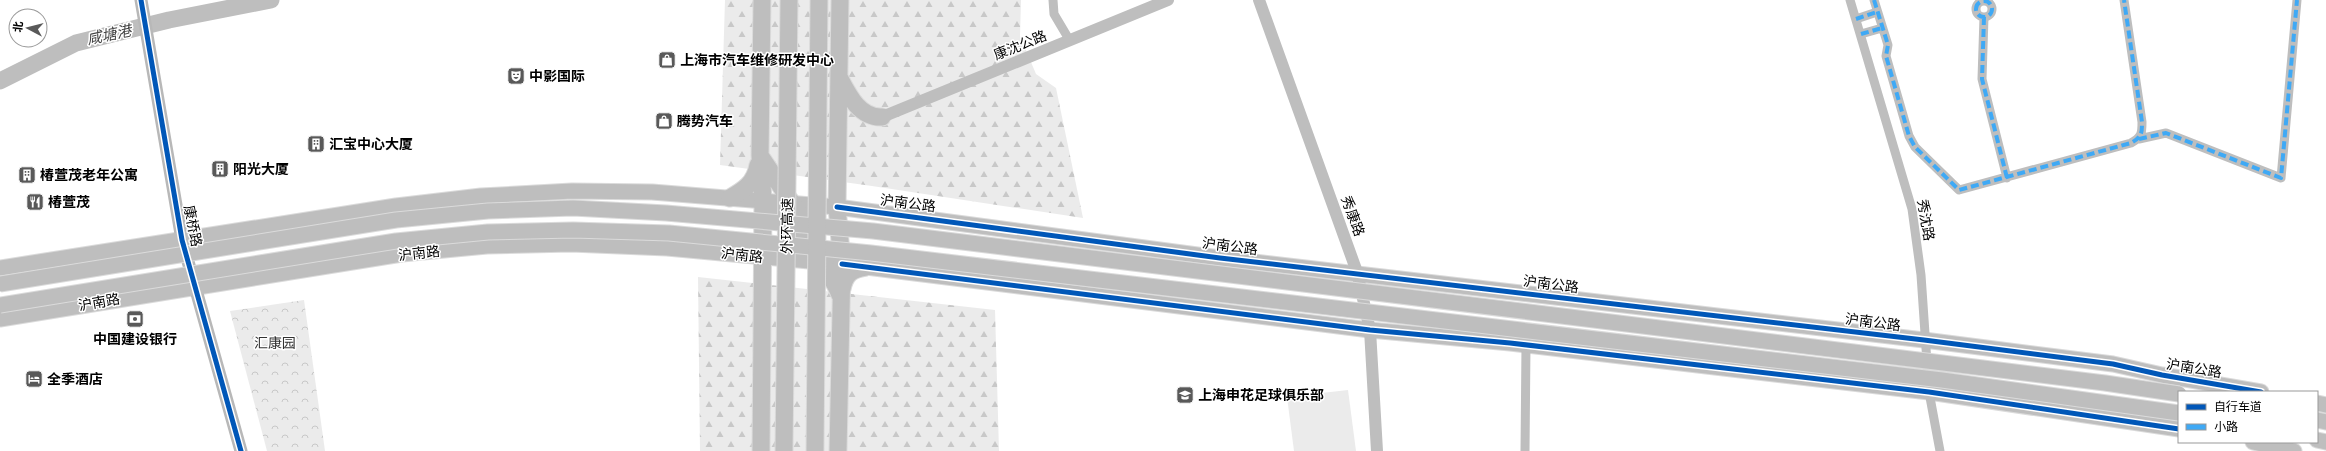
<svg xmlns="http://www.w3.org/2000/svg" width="2326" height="451" font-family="Lato,'Noto Sans SC',sans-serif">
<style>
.forest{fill:url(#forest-firs)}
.park{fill:url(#park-crowns)}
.garden{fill:#ebebeb}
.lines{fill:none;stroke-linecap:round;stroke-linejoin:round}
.river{stroke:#bebebe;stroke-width:17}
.primary-casing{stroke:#dbdbdb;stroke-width:17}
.motorway-casing{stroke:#dbdbdb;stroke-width:19}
.minor{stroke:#bebebe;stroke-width:9}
.tertiary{stroke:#bebebe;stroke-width:12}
.secondary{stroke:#b8b8b8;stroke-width:13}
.primary{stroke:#bebebe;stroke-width:15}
.motorway{stroke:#bebebe;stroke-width:17}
.primary-bridge-casing{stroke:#dbdbdb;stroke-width:17;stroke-linecap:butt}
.motorway-bridge-casing{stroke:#dbdbdb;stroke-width:19;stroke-linecap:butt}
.primary-bridge{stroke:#bebebe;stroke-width:15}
.motorway-bridge{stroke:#bebebe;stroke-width:17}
.quiet{stroke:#3fa9f5;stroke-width:4;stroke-dasharray:8 4;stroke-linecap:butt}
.cycleway-casing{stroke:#fff;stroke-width:8}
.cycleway{stroke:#0057b8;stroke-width:5}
.labels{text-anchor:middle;stroke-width:3;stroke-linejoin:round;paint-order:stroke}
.street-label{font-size:14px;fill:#000;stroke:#fff}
.poi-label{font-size:14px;font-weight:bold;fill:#000;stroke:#fff;text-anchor:start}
.park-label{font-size:14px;fill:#323232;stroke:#fff}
.water-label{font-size:15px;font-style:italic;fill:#434343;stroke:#fff}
</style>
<defs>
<pattern id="forest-firs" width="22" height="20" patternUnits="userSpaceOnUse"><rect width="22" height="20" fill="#ebebeb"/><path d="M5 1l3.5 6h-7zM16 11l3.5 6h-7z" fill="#c8c8c8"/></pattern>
<pattern id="park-crowns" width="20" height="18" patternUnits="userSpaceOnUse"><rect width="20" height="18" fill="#ebebeb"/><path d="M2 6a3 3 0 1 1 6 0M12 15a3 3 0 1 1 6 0" fill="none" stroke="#c8c8c8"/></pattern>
</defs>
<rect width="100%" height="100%" fill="#fff"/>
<path class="forest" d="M725,0H1021L1020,36L1036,74L1056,88L1083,218L872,186L720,165Z
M698,277L995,310L999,451H700Z"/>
<path class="park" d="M304,300L325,451H267L230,311Z"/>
<path class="garden" d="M1348,390L1356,451H1294L1287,397Z"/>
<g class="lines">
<path class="river" d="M0,81L76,43L169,20L271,0"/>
<defs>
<path id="primary" d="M0,268L396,206L481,196L572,191L652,192L837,207L1220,258L1924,340L2113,364L2162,375L2261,392
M0,319L402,254L487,246L571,244L667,248L842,264L1370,330L1510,343L1929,392L2179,429
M2317,403L2326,405
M2317,420L2326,422
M2317,440L2326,442
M2253,442L2294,451"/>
<path id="motorway" d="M839,77C848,94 859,118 882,117
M761,157L814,236
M730,198C744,190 755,183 758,165
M763,199C788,220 828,265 840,295
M842,289C845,274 852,269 866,267
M761,451L763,199L760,155L762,0
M838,451L842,264L837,207L840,0"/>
</defs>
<use href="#primary" class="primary-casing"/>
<use href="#motorway" class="motorway-casing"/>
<path class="minor" d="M1053,0L1054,14L1070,41
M1850,0L1912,209L1921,275L1929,392L1940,451
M1874,0L1888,45L1886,56L1909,136L1915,147L1959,190L2131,143C2142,137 2142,133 2142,122L2124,0
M1976 9a8 8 0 1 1 16 0a8 8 0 1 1-16 0Z
M1984,17L1982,79L2007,178
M1856,19L1877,12
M1861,34L1882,28
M2139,139L2166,133L2281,178L2297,0
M1525,451L1526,345"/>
<path class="tertiary" d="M1259,0L1357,272L1370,330L1377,451
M882,117L1168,0"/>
<path class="secondary" d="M141,0L182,240L241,451"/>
<use href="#primary" class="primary"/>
<use href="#motorway" class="motorway"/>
<defs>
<path id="primary-bridge" d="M0,284L396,220L488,211L573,208L666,213L873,231L2105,383L2179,394
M0,305L396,241L488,232L573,230L669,233L871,253L1942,380L2179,413"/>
<path id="motorway-bridge" d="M784,451L789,0
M815,451L819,0"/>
</defs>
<use href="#primary-bridge" class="primary-bridge-casing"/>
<use href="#motorway-bridge" class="motorway-bridge-casing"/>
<use href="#primary-bridge" class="primary-bridge"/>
<use href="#motorway-bridge" class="motorway-bridge"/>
<path class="quiet" d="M1874,0L1888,45L1886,56L1909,136L1915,147L1959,190L2131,143C2142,137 2142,133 2142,122L2124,0
M1976 9a8 8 0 1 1 16 0a8 8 0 1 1-16 0Z
M1984,17L1982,79L2007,178
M1856,19L1877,12
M1861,34L1882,28
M2139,139L2166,133L2281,178L2297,0"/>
<defs>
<path id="cycleway" d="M141,0L182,240L241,451
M837,207L1220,258L1924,340L2113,364L2162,375L2261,392
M842,264L1370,330L1510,343L1929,392L2179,429"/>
</defs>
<use href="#cycleway" class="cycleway-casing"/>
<use href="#cycleway" class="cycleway"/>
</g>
<defs>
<symbol id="shop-square" viewBox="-11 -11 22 22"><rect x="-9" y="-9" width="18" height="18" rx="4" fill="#595959" stroke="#fff"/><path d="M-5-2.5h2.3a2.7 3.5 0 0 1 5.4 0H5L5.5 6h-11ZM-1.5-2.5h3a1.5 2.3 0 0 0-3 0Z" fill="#fff"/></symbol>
<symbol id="theatre-square" viewBox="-11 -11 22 22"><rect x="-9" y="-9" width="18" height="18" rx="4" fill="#595959" stroke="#fff"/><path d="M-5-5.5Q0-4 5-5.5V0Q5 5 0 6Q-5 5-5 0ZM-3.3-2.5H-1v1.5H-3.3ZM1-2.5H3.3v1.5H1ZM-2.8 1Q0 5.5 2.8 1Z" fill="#fff"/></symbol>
<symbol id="building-square" viewBox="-11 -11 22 22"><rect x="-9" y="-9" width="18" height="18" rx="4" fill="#595959" stroke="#fff"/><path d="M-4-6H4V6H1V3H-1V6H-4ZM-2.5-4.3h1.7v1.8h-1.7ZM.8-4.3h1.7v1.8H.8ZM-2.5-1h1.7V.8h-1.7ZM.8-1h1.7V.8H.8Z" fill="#fff"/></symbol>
<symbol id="restaurant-square" viewBox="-11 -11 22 22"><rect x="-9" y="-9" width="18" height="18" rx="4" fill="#595959" stroke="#fff"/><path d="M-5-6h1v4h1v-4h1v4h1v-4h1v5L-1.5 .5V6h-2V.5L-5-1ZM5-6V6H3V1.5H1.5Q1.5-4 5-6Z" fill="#fff"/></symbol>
<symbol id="bank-square" viewBox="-11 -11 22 22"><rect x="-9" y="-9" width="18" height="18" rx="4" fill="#595959" stroke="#fff"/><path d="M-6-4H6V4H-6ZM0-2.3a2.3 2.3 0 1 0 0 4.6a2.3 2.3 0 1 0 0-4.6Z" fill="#fff"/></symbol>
<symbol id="hotel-square" viewBox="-11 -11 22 22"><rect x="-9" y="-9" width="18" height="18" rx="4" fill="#595959" stroke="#fff"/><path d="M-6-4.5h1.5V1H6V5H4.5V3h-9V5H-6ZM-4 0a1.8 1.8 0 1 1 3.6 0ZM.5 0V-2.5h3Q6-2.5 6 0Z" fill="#fff"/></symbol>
<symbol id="school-square" viewBox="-11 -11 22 22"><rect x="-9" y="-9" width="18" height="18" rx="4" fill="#595959" stroke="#fff"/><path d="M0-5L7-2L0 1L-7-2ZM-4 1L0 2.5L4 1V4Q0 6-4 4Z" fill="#fff"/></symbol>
</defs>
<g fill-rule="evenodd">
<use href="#shop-square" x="657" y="50" width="20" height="20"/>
<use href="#theatre-square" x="506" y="66" width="20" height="20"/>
<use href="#shop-square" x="654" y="111" width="20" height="20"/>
<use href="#building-square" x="306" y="134" width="20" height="20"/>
<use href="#building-square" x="210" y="159" width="20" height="20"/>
<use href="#building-square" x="17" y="165" width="20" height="20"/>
<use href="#restaurant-square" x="25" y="192" width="20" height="20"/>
<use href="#bank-square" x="125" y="309" width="20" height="20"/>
<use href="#hotel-square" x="24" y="369" width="20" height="20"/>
<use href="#school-square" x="1175" y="385" width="20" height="20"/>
</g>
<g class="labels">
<g class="street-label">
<text transform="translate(1020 45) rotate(-22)" y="5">康沈公路</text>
<text transform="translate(908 203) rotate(7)" y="5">沪南公路</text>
<text transform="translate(1353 216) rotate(70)" y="5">秀康路</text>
<text transform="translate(1926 220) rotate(80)" y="5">秀沈路</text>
<text transform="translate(193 226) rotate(79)" y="5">康桥路</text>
<text transform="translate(787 226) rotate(-89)" y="5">外环高速</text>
<text transform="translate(1230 246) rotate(7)" y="5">沪南公路</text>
<text transform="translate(419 253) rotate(-6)" y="5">沪南路</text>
<text transform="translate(742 255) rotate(6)" y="5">沪南路</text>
<text transform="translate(1551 284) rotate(7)" y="5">沪南公路</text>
<text transform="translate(99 302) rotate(-10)" y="5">沪南路</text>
<text transform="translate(1873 322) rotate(7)" y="5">沪南公路</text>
<text transform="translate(2194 368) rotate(9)" y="5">沪南公路</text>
</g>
<g class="poi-label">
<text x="680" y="65">上海市汽车维修研发中心</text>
<text x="529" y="81">中影国际</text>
<text x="677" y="126">腾势汽车</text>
<text x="329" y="149">汇宝中心大厦</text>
<text x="233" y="174">阳光大厦</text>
<text x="40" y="180">椿萱茂老年公寓</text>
<text x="48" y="207">椿萱茂</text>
<text x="135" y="344" text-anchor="middle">中国建设银行</text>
<text x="47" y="384">全季酒店</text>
<text x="1198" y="400">上海申花足球俱乐部</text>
</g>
<g class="park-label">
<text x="275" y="348">汇康园</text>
</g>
<g class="water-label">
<text transform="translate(109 35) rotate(-12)" y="5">咸塘港</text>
</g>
</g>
<rect x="2178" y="391" width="140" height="52" fill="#ffffff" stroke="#999999"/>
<rect x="2186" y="404" width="20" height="6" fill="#0057b8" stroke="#999999"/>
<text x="2214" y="411" font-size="12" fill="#000000">自行车道</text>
<rect x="2186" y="424" width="20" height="6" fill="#3fa9f5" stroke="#999999"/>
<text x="2214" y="431" font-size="12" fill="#000000">小路</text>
<g transform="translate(28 28) rotate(277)"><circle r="19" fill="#ffffff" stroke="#999999"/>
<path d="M0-3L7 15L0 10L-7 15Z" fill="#595959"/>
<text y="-6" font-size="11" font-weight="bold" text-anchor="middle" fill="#000000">北</text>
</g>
</svg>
